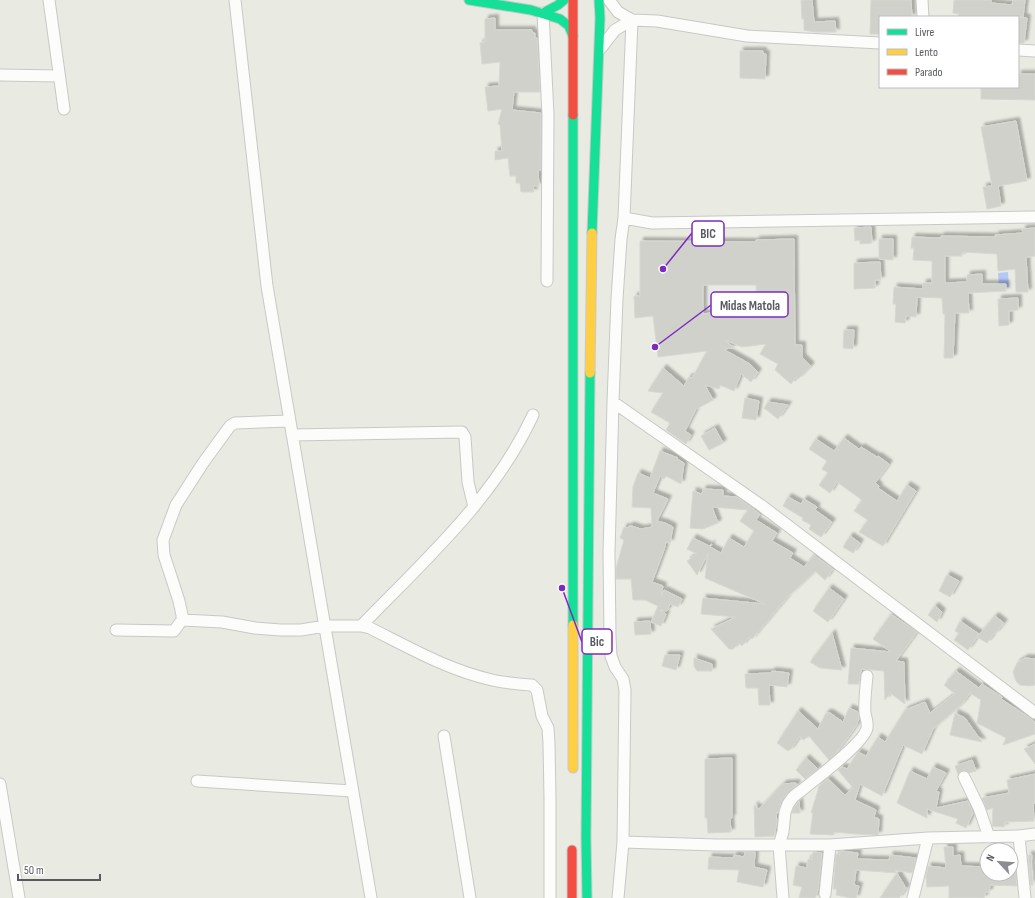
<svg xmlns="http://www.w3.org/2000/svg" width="1035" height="898" font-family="'Sofia Sans Condensed',sans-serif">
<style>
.water{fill:#b4c9f6}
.building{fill:#d1d1cc;stroke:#d8d8d2;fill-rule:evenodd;filter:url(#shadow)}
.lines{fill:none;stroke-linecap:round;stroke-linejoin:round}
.street-casing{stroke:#c8c8c7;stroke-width:13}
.fast-casing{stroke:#c8c9c8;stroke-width:11}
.slow-casing{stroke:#c8c9c8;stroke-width:11}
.jam-casing{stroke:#c8c9c8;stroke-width:11}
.street{stroke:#fcfcfb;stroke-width:11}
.fast{stroke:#16e098;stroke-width:9}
.slow{stroke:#ffcf43;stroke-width:9}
.jam{stroke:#f24e42;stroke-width:9}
.leader{fill:none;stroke:#7b2cbf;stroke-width:1.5}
.callout-dot{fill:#7b2cbf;stroke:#fff;stroke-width:1.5}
.callout{fill:#fff;stroke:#7b2cbf;stroke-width:1.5}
.callout-label{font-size:13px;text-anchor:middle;font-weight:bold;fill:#585a62}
</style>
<defs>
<filter id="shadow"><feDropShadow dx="3.5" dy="-3.5" stdDeviation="1" flood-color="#0004"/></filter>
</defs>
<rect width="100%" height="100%" fill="#e9eae2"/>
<path class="water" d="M1008,272L1009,287L999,288L998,273Z"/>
<path class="building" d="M801,0H812L814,22L835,21L836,32H815L804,30V19H802Z
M871,0H911L912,17H880V34H870Z
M954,0H991V3L1012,5L1013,0H1025L1023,17L958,16L959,14L953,13Z
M1018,17L1027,18L1024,43H1018Z
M495,18V30H532V33H535V38H537L540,92H514L512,110L541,113V170H538L539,186H533L534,192H521L520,183H516V176H510L508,158L495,160V151H502L500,125L498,124L502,109L488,111L485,87L499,86L500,62L482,64L480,43L485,42V19Z
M740,51H763V54H766L765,79L740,78Z
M1018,74H1035V100L981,99V87H1018Z
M1016,121L1027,181L998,186L1001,206L987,209L983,187L992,186L981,127Z
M871,227L872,243L860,244V240L855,241L854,228Z
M1035,228V256L1026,257L1028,292H1016L1015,269L998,271L997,254L962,252V256H945V283L967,282V275L982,274V284H1006V291L968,293L969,313H955L953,358H944L945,314H943L942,298L917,297L916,317L906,316L905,323L895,322L896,304H893L894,287L923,289V283H932V261L913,260L914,248H911L912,237L941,238V236L996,237L995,235L1023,233L1022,229Z
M794,239L795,345H802V357L811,366L798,379L796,377L791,384L775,370L778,364L760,354L766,344L742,347L725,340L734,348L723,349L750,364L758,372L751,382L741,374L734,391L720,385L719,389L705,385L713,400L696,409L685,431L691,435L686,444L666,430L670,423L651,412L663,393L648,391L663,368L684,386L689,377L692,378L707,351L658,357L653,316L635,318L634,296H640V241L756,242V240ZM703,285H756L757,307L703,314Z
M879,239H893V260L879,259Z
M880,262L881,280H875V288L854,289V263Z
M1018,298V310L1009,311V325L999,326L998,299Z
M844,330H854L853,349L843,348Z
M745,398L759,401L756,420L742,418Z
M768,402L788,405L778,419L764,408Z
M715,428L723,443L709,450L701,436Z
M844,438L859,449L861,447L877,457L878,456L889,464L875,483L879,486L878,488L897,501L907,485L916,491L883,546L859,532L868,520L854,511L862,500L837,482L830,493L819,485L828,473L822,469L827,461L809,449L816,439L834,451Z
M660,451L678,458L677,459L684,463L681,484L666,476L664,479L660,476L653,493L668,499L657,521L665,523L673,527L670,543L666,542L664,550L652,582L663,586L661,596L664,590L682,599L678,607L670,604L667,611L660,610L666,614L661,626L651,622L658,606L645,600H633L631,579H616V568L624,540L620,538L624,527L628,528L629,526H632L641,529L652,527L651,508L632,507L633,487L638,473L650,478Z
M703,489L723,490V496L737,497L760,514L756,520L777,533L772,541L793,553L790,558L804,567L814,555L833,569L825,580L815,571L791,594H790L752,639L749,637L742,646L739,643L733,649H729L711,629L736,617L701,614L703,598L765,604L705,578L708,553L697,575L687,561L697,554L687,549L693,538L709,546L712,544L710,547L721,553L729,538L744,547L754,531L740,521L748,510L712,507L718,523L703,529L690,528L693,491L702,494Z
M788,497L801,504L804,499L817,507L815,510L832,522L821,537L809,529L811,525L802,520L803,518L783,506Z
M850,536L860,543L853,553L843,547Z
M947,575L959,581L950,597L939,591Z
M829,588L844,599L828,622L813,611Z
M935,606L942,612L937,622L928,615Z
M891,614L917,632L896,661L904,662L905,704L890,693L885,700L884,671L862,669L860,675L859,684H848L851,648L891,652L873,639Z
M995,616L1004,623L995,634L994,633L987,643L977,637Z
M650,621L651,634L635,635L634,622Z
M960,621L979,634L968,650L954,640L959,633L955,631Z
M832,633L842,670L820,668L810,662Z
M665,655H680L676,670L662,666Z
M694,658L712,664V671H697L694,666Z
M1025,658L1035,659V685L1030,686L1020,685L1016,681L1013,672L1017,663Z
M772,671L789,673L787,687L769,685L770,705H759L758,688H746L745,674L771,673Z
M956,671L979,688L982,684L1002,697L1001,699L1024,714L1035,722V734L1003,745L1006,738L977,723L981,700L970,693L962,704L933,729L922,754L903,745L882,796L860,784L855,800L876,810L874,817L879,819L878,835L855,834L834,832V835L810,834L813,813H811L819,787H818L828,779L845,795L853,788L838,770L842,767L847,769L858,752L866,756L878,737L885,742L905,710L925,702L930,713L955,694L944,685Z
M849,708L858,712L859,719L856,726L846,740L835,754L829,760L809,736L803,740L800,736L791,749L788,751L777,743L798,711L818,729L826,713H830L843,722Z
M955,713L965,718L982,742L950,735Z
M1035,744V764L1024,749Z
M732,758V818H730L731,832L708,833L707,818H705V759Z
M806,758L818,769L805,779L796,770Z
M972,760L976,771L969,773L964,770L958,774L955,766Z
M933,767L946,773L936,791L939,792L936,808L968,801L973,813L966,828L956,823L958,819L927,809V818L897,803L910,771L927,779Z
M1035,774V803H1033L1034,821L1005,822L1004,827L992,826L993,808L987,810L982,798L1009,793L1007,780Z
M796,783L797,785L789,792L782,800L778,813H776L777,823L774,836L755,837L754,805L759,809L783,784Z
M799,801L800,813H792L794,807Z
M944,847H953V856L960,855L961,866L987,867V874L1011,876V854H1014L1017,886L990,885L989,892H985L984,898H949V886L927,887L926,876L928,866L946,868Z
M840,851L858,853L857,859L889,860L890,855L916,858L912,873L895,870L906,888L899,898H880L897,873L856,870L854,885L859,886L856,898H850L836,895L837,889H833L836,854L840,855Z
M745,852H755L754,867L767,870L763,887L737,882L739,870L708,869L709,857L733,858L734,855L744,857Z
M813,852L822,853L818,890L815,898H799L802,887L793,885L796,866L807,868L808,859L812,860Z
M1028,855H1032L1031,865L1033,885H1031Z"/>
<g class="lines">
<defs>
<path id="street" d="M49,0L64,109
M235,0L267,286L371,898
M609,0L618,12L632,20L657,21L747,36L880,43
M922,0L923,17
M543,13L548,115L547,281
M601,48L615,30L632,20
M1018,50L1035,51
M0,75L58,76
M624,218L652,223L1035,217
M613,402L762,506L1035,713
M292,435L462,432L465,437L468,482L474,507
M182,620L222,622L255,628L280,630H301L325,626H361L370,628C410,648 448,670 492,680C505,683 519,684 532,685L537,690L542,716L548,728L549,743L550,798V898
M361,626C424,561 494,499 533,415
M116,630L174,631L182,620V615L179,601L164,555L163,540L176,505L203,463L230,426L235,423L289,421
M444,736L470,898
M964,777L979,808L989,837
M197,781L352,791
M0,784L19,898
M1019,836L1025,898
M623,842L716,845H830L928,838L1019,836L1035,834
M825,894L830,845
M618,898L623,842L625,690L623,679L615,667L611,656L610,637L609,553L613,402L617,299L621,239L624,218L632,20
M783,898L779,845L783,832L785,812L788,804L793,797C808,785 864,744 867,728C868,723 866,718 865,713C864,701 866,688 867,676
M913,898L928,838"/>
<path id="fast" d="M469,0L531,10L560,19L569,26L573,36
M543,13L558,5L564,0
M592,233L600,18L599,0
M573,625V115
M587,898L586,837L590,373"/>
<path id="slow" d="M590,373L592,233
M573,768V625"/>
<path id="jam" d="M573,0V115
M572,850V898"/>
</defs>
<use href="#street" class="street-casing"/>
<use href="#fast" class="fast-casing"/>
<use href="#slow" class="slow-casing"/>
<use href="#jam" class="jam-casing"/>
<use href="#street" class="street"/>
<use href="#fast" class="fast"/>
<use href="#slow" class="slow"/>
<use href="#jam" class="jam"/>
</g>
<path class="leader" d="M663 269L692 233M655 347L711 305M562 588L582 642"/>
<g class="callout-dot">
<circle cx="663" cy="269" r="4"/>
<circle cx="655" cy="347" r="4"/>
<circle cx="562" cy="588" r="4"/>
</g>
<g class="callout">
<rect x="692" y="221" width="32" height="25" rx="4"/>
<rect x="711" y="292" width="77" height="25" rx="4"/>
<rect x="582" y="629" width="30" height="25" rx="4"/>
</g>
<g class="callout-label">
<text x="708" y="238">BIC</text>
<text x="750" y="310">Midas Matola</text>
<text x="597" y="646">Bic</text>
</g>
<rect x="879" y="16" width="140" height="72" fill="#ffffff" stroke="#bcbdc0"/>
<rect x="887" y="29" width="20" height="6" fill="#16e098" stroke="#bcbdc0"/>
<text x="915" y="36" font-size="12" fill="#585a62">Livre</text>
<rect x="887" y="49" width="20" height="6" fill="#ffcf43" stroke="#bcbdc0"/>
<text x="915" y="56" font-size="12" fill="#585a62">Lento</text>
<rect x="887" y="69" width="20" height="6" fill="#f24e42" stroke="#bcbdc0"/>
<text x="915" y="76" font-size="12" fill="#585a62">Parado</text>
<g transform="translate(999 862) rotate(296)"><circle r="19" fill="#ffffff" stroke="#bcbdc0"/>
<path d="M0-3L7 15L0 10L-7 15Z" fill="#8b8c8f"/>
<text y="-6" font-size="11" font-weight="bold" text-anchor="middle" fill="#585a62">N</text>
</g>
<path d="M18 874v6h82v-6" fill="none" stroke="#585a62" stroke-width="2"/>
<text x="24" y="874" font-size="12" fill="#585a62" stroke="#ffffff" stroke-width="3" paint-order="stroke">50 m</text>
</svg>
